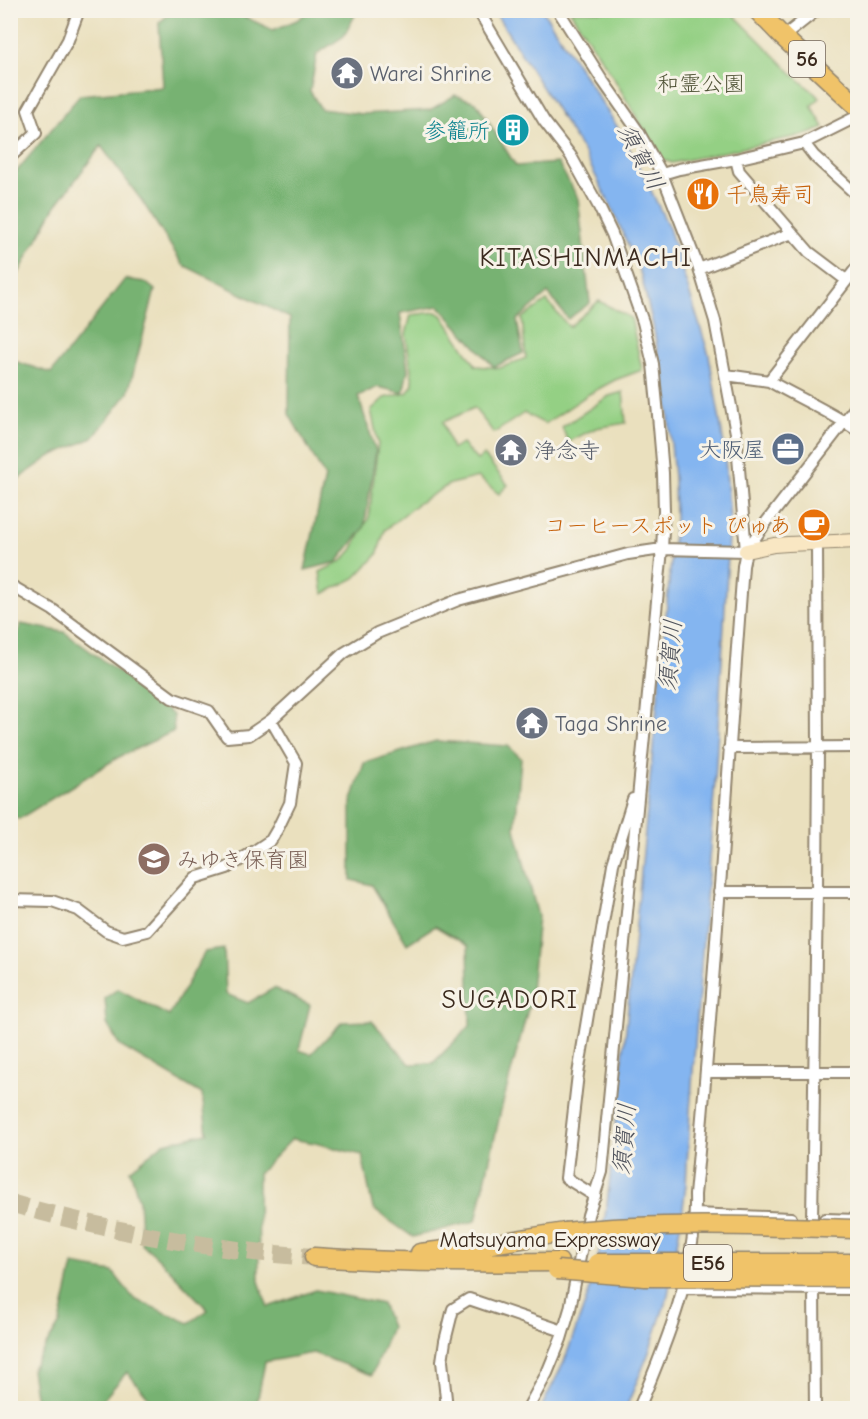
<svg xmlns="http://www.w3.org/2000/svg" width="868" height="1419" font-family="'Comic Neue','Klee One',sans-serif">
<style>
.green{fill:#94d084;stroke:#687d51;stroke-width:1.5}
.forest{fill:#77b272;stroke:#596e48;stroke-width:1.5}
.water{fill:#84b5f0;stroke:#607087;stroke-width:1.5}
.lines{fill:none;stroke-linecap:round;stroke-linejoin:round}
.highway-tunnel{stroke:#c7bc9e;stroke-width:18;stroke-dasharray:18 9;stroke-linecap:butt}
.street-casing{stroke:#92856e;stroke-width:14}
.secondary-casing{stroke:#92856e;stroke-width:16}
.highway-casing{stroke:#92856e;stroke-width:21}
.street{stroke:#fff;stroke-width:10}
.secondary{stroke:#f9e7c3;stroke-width:14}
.highway{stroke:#f0c369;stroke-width:18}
.highway-bridge-casing{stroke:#92856e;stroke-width:21;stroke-linecap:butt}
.highway-bridge{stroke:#f0c369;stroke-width:18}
.labels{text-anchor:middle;stroke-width:6;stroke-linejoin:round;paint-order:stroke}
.shield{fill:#f7f3e8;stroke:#73665b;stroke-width:1.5}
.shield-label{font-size:21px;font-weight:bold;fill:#3b2a1e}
.worship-label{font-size:22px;fill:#5b616d;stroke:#f7f3e8;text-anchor:start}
.park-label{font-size:22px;fill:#515438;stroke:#f7f3e8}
.culture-label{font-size:22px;fill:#0d838f;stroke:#f7f3e8;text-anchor:end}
.food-label{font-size:22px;fill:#c56008;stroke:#f7f3e8;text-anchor:start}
.service-label{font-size:22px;fill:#4e5e75;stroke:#f7f3e8;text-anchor:end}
.education-label{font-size:22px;fill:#785e54;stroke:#f7f3e8;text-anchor:start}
.street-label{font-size:22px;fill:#3b2a1e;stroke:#f7f3e8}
.water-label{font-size:24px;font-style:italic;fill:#51545d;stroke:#f7f3e8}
.quarter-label{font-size:26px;letter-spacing:1.5px;fill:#3b2a1e;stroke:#f7f3e8}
</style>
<rect width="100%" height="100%" fill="#f7f3e8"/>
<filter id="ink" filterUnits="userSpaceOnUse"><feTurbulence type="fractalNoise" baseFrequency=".0167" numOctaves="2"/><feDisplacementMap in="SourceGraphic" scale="12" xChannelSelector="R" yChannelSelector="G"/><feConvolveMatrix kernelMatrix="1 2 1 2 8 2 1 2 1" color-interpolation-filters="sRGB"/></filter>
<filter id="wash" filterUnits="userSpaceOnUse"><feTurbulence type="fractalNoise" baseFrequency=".008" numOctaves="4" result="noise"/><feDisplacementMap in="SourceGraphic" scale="24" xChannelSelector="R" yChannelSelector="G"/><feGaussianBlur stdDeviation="1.35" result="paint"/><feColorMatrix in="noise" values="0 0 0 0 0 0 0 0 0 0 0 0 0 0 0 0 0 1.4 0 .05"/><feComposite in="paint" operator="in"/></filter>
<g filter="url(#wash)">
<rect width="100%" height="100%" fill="#eae0be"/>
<path class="green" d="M570,11H730L796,77L820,98L811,106L824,127L812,133L672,163L661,159L612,75Z
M547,301L569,327L599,301L631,318L642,370L615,380L589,394L545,424L524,413L494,433L474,408L443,422L452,449L462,444L477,460L484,455L508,485L499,494L478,477L450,484L417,504L385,530L377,555L355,578L323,594L320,572L342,561L352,550L369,517L378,443L371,410L384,398L407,393L413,384L406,334L411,315L436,312L442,315L476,366L500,368L526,358L522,318Z
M623,392L626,423L596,428L568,442L562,427L609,396Z"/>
<path class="forest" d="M352,10L355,15L344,36L317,54L310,91L321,109L362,114L430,110L455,95L476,102L516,166L558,163L578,198L590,303L568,319L548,293L517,320L523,353L494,367L439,306L400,313L408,370L403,393L378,387L358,396L376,451L364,528L337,562L305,570L325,477L289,414L290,318L183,265L142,201L101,146L55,207L11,287V178L80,95L163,87L159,23L172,11H232L273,30L297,20L309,11Z
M125,279L145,282L155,290L128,393L93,438L51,456L11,484V360L51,373Z
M21,624L64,632L154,698L173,715L174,731L117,758L19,819L10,816L11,651Z
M436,741L508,746L521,758L515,829L538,916L530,1002L501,1110L476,1221L413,1237L373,1209L362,1155L315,1143L292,1139L258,1174L259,1281L268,1307L316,1290L382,1304L391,1327L372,1375L313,1353L265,1362L256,1408H148L149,1398L127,1372L96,1408H37L31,1370L60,1323L73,1265L113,1272L134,1299L189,1323L208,1310L156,1256L142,1244L139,1201L130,1170L164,1143L207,1133L202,1094L120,1046L107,1024L105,998L118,989L169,1016L205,952L224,949L226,994L248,1003L274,988L310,1005L299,1050L311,1054L342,1022L372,1021L410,1064L433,1063L470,1026L468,946L435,926L407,944L372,885L351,880V803L364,763Z"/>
<path class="water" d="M494,11H543L620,131L647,182L669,228L709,355L724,445L730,520L715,781L690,1111L686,1184L682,1216L668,1295L648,1355L626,1408H541L564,1362L589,1292L599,1252L607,1204L626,1028L675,520L674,478L668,408L653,325L641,275L611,206L584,153Z"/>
</g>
<g filter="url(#ink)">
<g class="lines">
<path class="highway-tunnel" d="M10,1203C83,1224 157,1239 231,1249C259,1253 286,1255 314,1257"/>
<defs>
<path id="street" d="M478,10L544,121L571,156L599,207L612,234L643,322L653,364L658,415L663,473L664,511L662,549L602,1172L588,1215L570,1309L561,1339L547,1373L528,1408
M558,10L603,81L638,131L662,174L699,269L715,321L736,433L746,551L743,566C727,776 715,986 695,1195C697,1269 667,1342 639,1408
M783,37L817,10
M804,143L814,156L858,196
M10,157L36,133L28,110L68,40L79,10
M736,159L739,171L809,252L846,280
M662,174L679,169L736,159L804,143L858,116
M699,269L792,233
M726,375L769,381L858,266
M769,381C798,398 830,411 858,431
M746,551L764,525L858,404
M10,585L53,610L172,698L209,711L227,737L249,735L271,720
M729,748L858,747
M719,892H858
M10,900L52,901L78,910L106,931L123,937L147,931L195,878L227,868L250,854L271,840L278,828L290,803L296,763L271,720L344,653L377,633L458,600L628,554L662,549L746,551
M707,1072H858
M595,1196L566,1178L578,1074L613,864L633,799
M695,1214L791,1218
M812,1219L817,892L818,747L817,543
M825,1219L858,1220
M683,1288L858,1289
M814,1289L815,1408
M447,1408L442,1361L445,1341L453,1309L469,1299L563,1331"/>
<path id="secondary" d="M746,551L774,545L788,544L858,541"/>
<path id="highway" d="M757,10L783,37L858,107
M420,1253L479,1246L565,1232
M314,1257C395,1263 477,1263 559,1262"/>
</defs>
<use href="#street" class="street-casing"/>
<use href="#secondary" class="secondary-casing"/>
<use href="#highway" class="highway-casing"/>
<use href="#street" class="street"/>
<use href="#secondary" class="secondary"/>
<use href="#highway" class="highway"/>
<defs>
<path id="highway-bridge" d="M565,1232C662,1222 760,1226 858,1229
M597,1263H858
M557,1270L645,1277L858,1278"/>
</defs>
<use href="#highway-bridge" class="highway-bridge-casing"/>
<use href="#highway-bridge" class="highway-bridge"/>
</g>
</g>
<defs>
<symbol id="temple-disc" viewBox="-11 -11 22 22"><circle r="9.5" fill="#6b7280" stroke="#f7f3e8"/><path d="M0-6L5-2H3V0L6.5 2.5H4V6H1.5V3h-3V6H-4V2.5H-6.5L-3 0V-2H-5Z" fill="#fff"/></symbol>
<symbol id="building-disc" viewBox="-11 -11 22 22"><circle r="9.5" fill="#0f9aa8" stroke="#f7f3e8"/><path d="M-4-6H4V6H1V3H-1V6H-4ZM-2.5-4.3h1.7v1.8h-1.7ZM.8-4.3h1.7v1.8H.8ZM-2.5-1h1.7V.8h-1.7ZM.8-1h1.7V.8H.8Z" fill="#fff"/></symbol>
<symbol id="restaurant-disc" viewBox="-11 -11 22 22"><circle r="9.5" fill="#e8710a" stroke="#f7f3e8"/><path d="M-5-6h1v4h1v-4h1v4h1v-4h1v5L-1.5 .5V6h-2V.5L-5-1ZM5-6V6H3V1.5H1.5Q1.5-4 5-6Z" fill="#fff"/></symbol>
<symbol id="office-disc" viewBox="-11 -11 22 22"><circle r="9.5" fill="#5c6f8a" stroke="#f7f3e8"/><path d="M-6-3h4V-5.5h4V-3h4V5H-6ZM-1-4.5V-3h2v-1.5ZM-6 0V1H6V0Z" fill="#fff"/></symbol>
<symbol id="cafe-disc" viewBox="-11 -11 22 22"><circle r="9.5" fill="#e8710a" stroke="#f7f3e8"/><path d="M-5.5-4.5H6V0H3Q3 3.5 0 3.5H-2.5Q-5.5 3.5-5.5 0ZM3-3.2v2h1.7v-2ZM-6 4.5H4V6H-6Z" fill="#fff"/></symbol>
<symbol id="school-disc" viewBox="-11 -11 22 22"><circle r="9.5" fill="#8d6e63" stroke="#f7f3e8"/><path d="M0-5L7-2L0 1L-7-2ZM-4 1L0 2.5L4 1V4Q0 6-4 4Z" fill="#fff"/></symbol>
</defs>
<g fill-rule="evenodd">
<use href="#temple-disc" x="328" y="54" width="38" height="38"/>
<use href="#building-disc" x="494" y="111" width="38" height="38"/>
<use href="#restaurant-disc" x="684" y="175" width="38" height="38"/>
<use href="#office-disc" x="769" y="430" width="38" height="38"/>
<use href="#temple-disc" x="492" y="431" width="38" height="38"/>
<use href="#cafe-disc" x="795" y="506" width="38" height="38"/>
<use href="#temple-disc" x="513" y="704" width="38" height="38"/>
<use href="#school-disc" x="135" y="840" width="38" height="38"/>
</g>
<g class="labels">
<g class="shield">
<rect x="789" y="41" width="36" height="36" rx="4.5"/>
<rect x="684" y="1245" width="48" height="36" rx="4.5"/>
</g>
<g class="shield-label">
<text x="807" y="66">56</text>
<text x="708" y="1270">E56</text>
</g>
<g class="worship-label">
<text x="370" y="81">Warei Shrine</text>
<text x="534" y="458">浄念寺</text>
<text x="555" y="731">Taga Shrine</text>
</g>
<g class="park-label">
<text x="701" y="91">和霊公園</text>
</g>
<g class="culture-label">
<text x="490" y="138">参籠所</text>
</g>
<g class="food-label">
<text x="726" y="202">千鳥寿司</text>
<text x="791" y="533" text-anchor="end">コーヒースポット ぴゅあ</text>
</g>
<g class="service-label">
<text x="765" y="457">大阪屋</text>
</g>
<g class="education-label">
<text x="177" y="867">みゆき保育園</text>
</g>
<g class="street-label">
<text x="550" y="1247">Matsuyama Expressway</text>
</g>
<g class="water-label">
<text transform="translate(641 157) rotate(62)" y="8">須賀川</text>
<text transform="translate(670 655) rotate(-85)" y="8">須賀川</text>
<text transform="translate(624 1139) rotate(-85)" y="8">須賀川</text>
</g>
<g class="quarter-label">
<text x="586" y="266">KITASHINMACHI</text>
<text x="510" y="1008">SUGADORI</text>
</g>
</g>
<rect width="868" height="1419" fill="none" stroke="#f7f3e8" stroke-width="36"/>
</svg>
